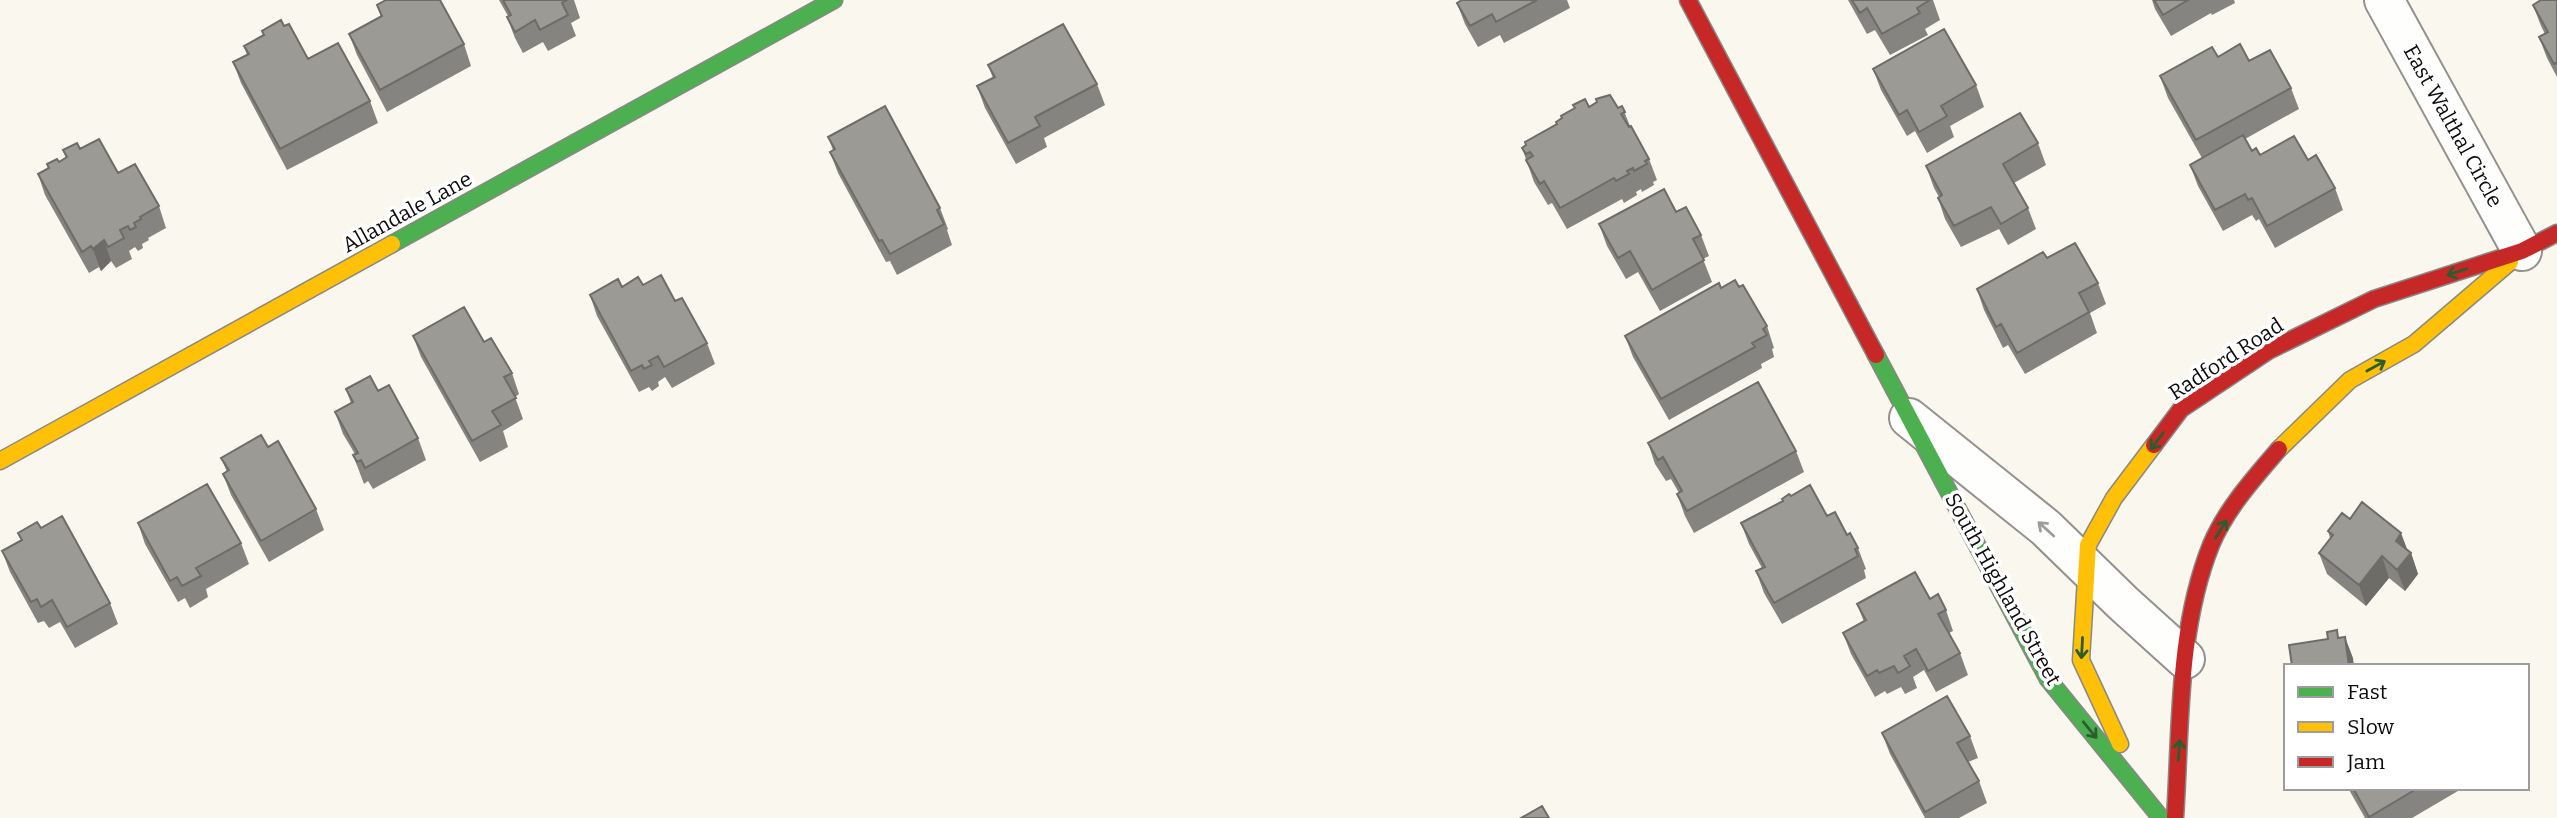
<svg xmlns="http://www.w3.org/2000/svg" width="2557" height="818" font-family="Bitter,serif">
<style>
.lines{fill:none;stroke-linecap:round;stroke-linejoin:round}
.street-casing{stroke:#93918e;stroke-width:42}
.fast-casing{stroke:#898884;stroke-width:19}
.slow-casing{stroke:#898884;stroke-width:19}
.jam-casing{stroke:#898884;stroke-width:19}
.street{stroke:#fefefd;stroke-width:38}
.fast{stroke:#4caf50;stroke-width:16}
.slow{stroke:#ffc107;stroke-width:16}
.jam{stroke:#c62828;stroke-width:16}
.wall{fill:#868480}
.shaded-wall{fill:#6d6c68}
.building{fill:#9c9a95;stroke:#6d6c68;stroke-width:2}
.oneway{stroke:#2c5d2e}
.oneway2{stroke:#9d9d9c}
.labels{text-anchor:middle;stroke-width:7;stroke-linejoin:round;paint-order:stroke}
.street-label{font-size:21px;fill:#0b0b0b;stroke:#fff}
</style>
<rect width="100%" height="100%" fill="#faf7ef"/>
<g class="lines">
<defs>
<path id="street" d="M2384,0L2522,251
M1909,418L2046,528L2123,603L2185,659"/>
<path id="fast" d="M392,244L834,0
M1876,355L2048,679L2161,818"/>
<path id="slow" d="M2279,449L2350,380L2414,344L2510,262
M0,461L392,244
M2120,744L2081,660L2088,545L2114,498L2154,445"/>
<path id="jam" d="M1688,0L1876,355
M2154,445L2181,409L2268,351L2374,299L2522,251L2557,233
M2175,818C2181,727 2177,630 2211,545C2226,509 2254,478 2279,449"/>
</defs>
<use href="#street" class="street-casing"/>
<use href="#fast" class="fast-casing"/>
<use href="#slow" class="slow-casing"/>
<use href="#jam" class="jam-casing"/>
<use href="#street" class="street"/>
<use href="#fast" class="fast"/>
<use href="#slow" class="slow"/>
<use href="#jam" class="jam"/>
</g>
<path class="wall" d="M499,0H574L580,18L571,23L576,36L548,51L543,42L523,53L515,38L507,17L508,16Z
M1462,0H1567L1570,8L1504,43L1500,35L1478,47L1465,24L1457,3Z
M1848,0H1933L1940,20L1925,29L1928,35L1890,55L1875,30L1867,34Z
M2152,0H2234L2235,3L2212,15L2211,13L2171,36L2155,9Z
M2557,0V77L2547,58L2539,37L2545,34L2541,26L2533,5Z
M377,5L464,44L471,66L387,112L357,55L349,34L381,17Z
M284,26L308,59L370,101L378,123L287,170L241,83L233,62L247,55L244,46L263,35L262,31Z
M2218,57L2249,61L2291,88L2299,109L2245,139L2252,151L2260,155L2308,160L2335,188L2343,210L2275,248L2259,219L2256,221L2252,215L2223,231L2198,186L2190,165L2202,158L2168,98L2160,76Z
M988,65L1097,84L1105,105L1044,138L1047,147L1016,164L985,108L977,86L993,78Z
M1873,69L1976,85L1984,107L1950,126L1954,137L1927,153L1915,131L1907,136L1881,90Z
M1622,106L1630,126L1649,159L1657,180L1653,182L1654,185L1642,192L1641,189L1636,192L1637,195L1624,203L1622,199L1567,229L1552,203L1548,205L1534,182L1522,148L1557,125L1562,118L1589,107L1618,108Z
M828,137L940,208L948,229L947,230L952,245L897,275L890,261L886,262L838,173L830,152L833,150Z
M2038,143L2046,165L2014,183L2028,208L2036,229L2008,245L1999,229L1961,247L1945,219L1938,198L1939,197L1934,188L1926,166Z
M80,149L118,173L159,206L166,228L148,238L149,240L142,244L143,248L138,251L135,247L129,251L132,259L116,268L111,261L101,271L99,267L89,273L45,195L38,174L48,168L47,164L59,162L66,158L63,150Z
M1676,212L1701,235L1709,256L1703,259L1712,282L1660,311L1638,272L1626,279L1607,246L1599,224Z
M2098,283L2106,304L2090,313L2097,333L2025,374L2008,345L2003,348L1984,310L1977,289Z
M643,285L675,301L707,343L715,364L672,388L665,377L658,382L659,386L652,391L649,387L639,392L597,316L590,295L622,287Z
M1739,287L1767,326L1774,348L1772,349L1774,357L1761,364L1762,368L1669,420L1633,357L1625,336L1721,288Z
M413,336L484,342L512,373L519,394L515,397L523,419L503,431L508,447L480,462L421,357Z
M346,389L378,391L418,438L426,460L373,489L368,481L364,484L353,455L355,454L343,434L335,412L351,403Z
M1648,443L1796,451L1804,472L1694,533L1685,516L1677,494L1679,493L1671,479L1666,481L1655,464Z
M268,447L316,509L324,530L269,562L231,495L223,474L227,472L221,458Z
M1791,496L1827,516L1847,535L1858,548L1866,569L1864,570L1866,578L1782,624L1764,593L1756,571L1762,568L1749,544L1741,523L1783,502Z
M2350,519L2411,553L2418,574L2405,591L2389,578L2366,606L2327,574L2319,553L2330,538L2328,531Z
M138,523L241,543L249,564L206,589L208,597L190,608L185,598L178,602L145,544Z
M41,528L110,603L118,624L75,648L60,622L49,628L44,621L38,623L10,572L2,551L21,541L18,533Z
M1930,599L1946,610L1953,631L1949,633L1960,653L1968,675L1936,692L1924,670L1913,677L1917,688L1905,694L1901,687L1887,694L1885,691L1875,697L1851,654L1843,633L1864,622L1857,604Z
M1882,733L1970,736L1978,758L1968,762L1979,781L1987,803L1959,818H1925L1890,754Z
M2348,788H2463L2412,818H2365Z"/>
<path class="shaded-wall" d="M104,240L111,261L101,271L93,249Z
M2401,533L2409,554L2411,553L2418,574L2405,591L2397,570L2396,541Z
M2382,556L2389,578L2366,606L2359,585Z
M2345,637L2353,658L2354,666H2349Z"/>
<path class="building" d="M386,0H440L464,44L380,90L349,34L382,16L377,5Z
M503,0H567L562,3L568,15L540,30L535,20L515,32L507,17L511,15Z
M1462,0H1537L1496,22L1492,14L1470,26L1457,3Z
M1852,0H1930L1917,8L1920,13L1882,34L1867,8L1860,13Z
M2154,0H2188L2163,15Z
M2541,0H2557V62L2554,64L2539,37L2548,32L2533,5Z
M281,20L284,26L289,24L308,59L338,43L370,101L280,149L233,62L249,54L244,46L264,35L262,31Z
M1063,24L1097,84L1035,117L1040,126L1008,143L977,86L995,77L988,65Z
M1944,29L1976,85L1941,106L1947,116L1919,132L1907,110L1899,115L1873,69Z
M2240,44L2249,61L2270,50L2291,88L2196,140L2160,76L2212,47L2218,57Z
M1610,95L1618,108L1622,106L1625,112L1621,114L1629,127L1631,126L1649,159L1645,161L1647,164L1634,171L1633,168L1627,171L1629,174L1616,181L1614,178L1560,208L1544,181L1540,184L1526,160L1533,156L1530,152L1526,154L1522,148L1526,145L1525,142L1557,124L1556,122L1562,118L1561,116L1575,108L1573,105L1585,99L1589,107L1597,102L1596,99Z
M885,106L940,208L937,210L944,224L890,254L882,240L879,241L830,152L835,149L828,137Z
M2020,113L2038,143L2003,164L2028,208L2001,224L1991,207L1954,226L1938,198L1942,195L1926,166Z
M2243,135L2252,151L2256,148L2260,155L2294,136L2308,160L2316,155L2335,188L2267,226L2252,198L2248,200L2245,194L2215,210L2190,165Z
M99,139L118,173L135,164L159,206L140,217L141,219L134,223L136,227L130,230L128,226L120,230L124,238L108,247L104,240L93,249L91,246L82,252L38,174L49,168L47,164L57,159L59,162L67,157L63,150L77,143L80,149Z
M1664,189L1676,212L1686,207L1701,235L1693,239L1704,260L1652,290L1630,251L1618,258L1599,224Z
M2075,243L2098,283L2079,293L2089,312L2017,353L2001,324L1996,327L1977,289L2043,252L2047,258Z
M661,275L675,301L682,298L707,343L664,367L658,356L649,361L652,365L644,369L642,365L631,371L590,295L618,279L622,287L638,277L643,285Z
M1735,280L1739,287L1743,285L1767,326L1763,329L1767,335L1752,343L1755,347L1661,399L1625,336L1719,283L1721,288Z
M464,307L484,342L491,338L512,373L504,377L516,398L492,411L501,425L472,441L413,336Z
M370,376L378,391L389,385L418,438L365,468L361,460L357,462L353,455L358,453L335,412L353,402L346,389Z
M1758,382L1796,451L1687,511L1677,494L1682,491L1663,457L1658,460L1648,443Z
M261,435L268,447L278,441L316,509L261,541L223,474L229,470L221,458Z
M207,484L241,543L196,568L201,576L182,586L177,577L170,581L138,523Z
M1810,485L1827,516L1835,512L1847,535L1850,533L1858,548L1855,549L1858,556L1774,603L1756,571L1765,567L1741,523L1783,501L1782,499L1789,494L1791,496Z
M2362,502L2401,533L2396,541L2411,553L2397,570L2382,556L2359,585L2319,553L2333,535L2328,531L2342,513L2350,519Z
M62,516L110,603L67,627L52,600L41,607L37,599L31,602L2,551L22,540L18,533L37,522L41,528Z
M1915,572L1930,599L1938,594L1946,610L1938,614L1960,653L1928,671L1916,649L1904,656L1910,666L1898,673L1894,666L1879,673L1877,670L1867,676L1843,633L1866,620L1857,604Z
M2337,630L2338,638L2345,637L2349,666H2292L2289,645L2328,639L2327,632Z
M1947,696L1970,736L1957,743L1979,781L1925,812L1882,733Z
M2353,788H2418L2369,817Z
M1542,806L1549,818H1521Z"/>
<defs><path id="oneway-shaft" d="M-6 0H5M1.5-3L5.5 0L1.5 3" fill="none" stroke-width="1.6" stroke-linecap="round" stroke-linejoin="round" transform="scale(1.75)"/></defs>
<g class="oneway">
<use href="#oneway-shaft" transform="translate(2457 272) rotate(162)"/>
<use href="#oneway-shaft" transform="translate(2376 366) rotate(-29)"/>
<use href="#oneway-shaft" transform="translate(2157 441) rotate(127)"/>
<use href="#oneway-shaft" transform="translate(2221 529) rotate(-58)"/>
<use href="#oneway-shaft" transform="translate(2082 648) rotate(93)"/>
<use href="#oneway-shaft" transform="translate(2090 730) rotate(51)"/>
<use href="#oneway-shaft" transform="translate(2179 750) rotate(-86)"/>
</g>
<use class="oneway2" href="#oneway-shaft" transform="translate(2046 529) rotate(-138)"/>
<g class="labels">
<g class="street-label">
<text transform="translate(2453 126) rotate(61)" y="7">East Walthal Circle</text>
<text transform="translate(407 212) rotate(-29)" y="7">Allandale Lane</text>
<text transform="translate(2226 359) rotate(-33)" y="7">Radford Road</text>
<text transform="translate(2003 589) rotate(61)" y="7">South Highland Street</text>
</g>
</g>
<rect x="2284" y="664" width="245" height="126" fill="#ffffff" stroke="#9d9d9d" stroke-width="2"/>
<rect x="2298" y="687" width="35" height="10" fill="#4caf50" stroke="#9d9d9d" stroke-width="2"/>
<text x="2347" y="699" font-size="21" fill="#0b0b0b">Fast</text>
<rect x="2298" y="722" width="35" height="10" fill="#ffc107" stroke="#9d9d9d" stroke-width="2"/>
<text x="2347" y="734" font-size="21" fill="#0b0b0b">Slow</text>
<rect x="2298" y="757" width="35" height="10" fill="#c62828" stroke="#9d9d9d" stroke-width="2"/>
<text x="2347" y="769" font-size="21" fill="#0b0b0b">Jam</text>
</svg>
